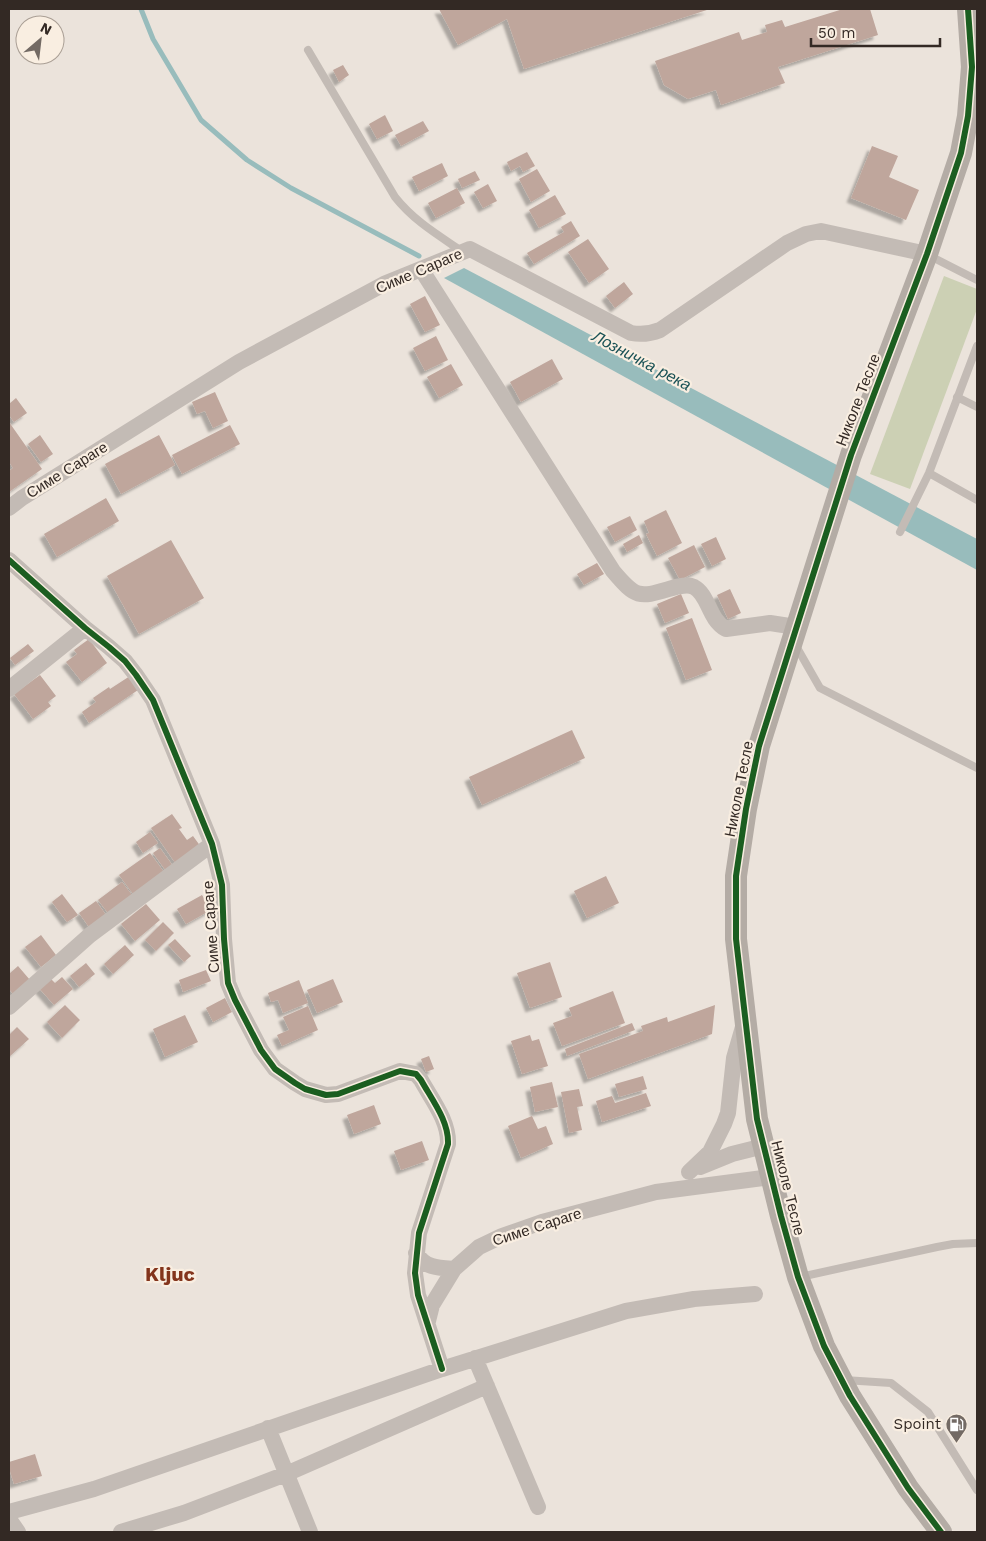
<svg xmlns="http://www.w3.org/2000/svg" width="986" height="1541" font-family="'Work Sans',sans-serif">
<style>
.green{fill:#ccd0b4}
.water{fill:#98bcbc}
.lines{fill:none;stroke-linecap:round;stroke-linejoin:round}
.stream{stroke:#98bcbc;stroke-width:5}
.building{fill:#bfa69c;filter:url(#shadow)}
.lane{stroke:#c3bbb5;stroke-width:8}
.street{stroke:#c3bbb5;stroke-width:16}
.secondary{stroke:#b4aca5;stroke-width:22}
.cycleway-casing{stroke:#f9eee1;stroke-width:9}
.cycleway{stroke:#1b5e20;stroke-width:6}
.labels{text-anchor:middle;stroke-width:4.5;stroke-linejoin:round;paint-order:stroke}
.street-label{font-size:15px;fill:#332924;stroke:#f9eee1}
.poi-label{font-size:15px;fill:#332924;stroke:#f9eee1;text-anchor:end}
.water-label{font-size:16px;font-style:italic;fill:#195155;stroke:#f9eee1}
.district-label{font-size:20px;font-weight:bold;fill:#83341c;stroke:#f9eee1}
</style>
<defs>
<filter id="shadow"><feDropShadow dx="-4.5" dy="4.5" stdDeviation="1" flood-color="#0004"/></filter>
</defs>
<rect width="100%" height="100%" fill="#ebe3db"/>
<path class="green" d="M944,276L977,289V309L910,489L870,474Z"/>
<path class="water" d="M464,268L977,539V570L444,278Z"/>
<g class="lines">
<path class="stream" d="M141,9L153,39L201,120L247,160L291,188L419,256"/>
</g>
<path class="building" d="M439,9H710L524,69L507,19L458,45Z
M843,9H870L878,35L778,67L785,83L721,105L716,90L688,99L664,85L655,61L739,32L742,40L767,32L765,25L782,20L785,27Z
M343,65L349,75L339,82L333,70Z
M385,115L393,131L377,139L369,124Z
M423,121L429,131L401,146L395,135Z
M872,146L898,156L889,177L919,190L906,220L851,198Z
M527,152L535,166L523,172L520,166L511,171L507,162Z
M442,163L448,176L419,191L412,177Z
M537,169L550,191L531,202L519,179Z
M475,171L480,180L462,188L458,179Z
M488,184L497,201L483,208L474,192Z
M457,188L465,203L436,218L428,203Z
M555,195L566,214L539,228L529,210Z
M571,221L580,236L534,264L527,253L564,232L561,227Z
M588,239L609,269L589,283L568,252Z
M624,282L633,294L615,308L606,296Z
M425,296L440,325L425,332L410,304Z
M436,336L448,360L425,371L413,348Z
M552,359L563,379L521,402L510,382Z
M451,364L463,385L439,398L427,377Z
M215,392L228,421L213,428L205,411L197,414L192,402Z
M16,398L27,413L14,422L9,415V404Z
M9,422L42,469L9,492V471L13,468L9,462Z
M230,425L240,444L182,474L172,455Z
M40,435L53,454L41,462L28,444Z
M159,435L175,465L121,494L105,464Z
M106,498L119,521L57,557L44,534Z
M666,510L682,543L657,556L646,534L649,533L644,521Z
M630,516L637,530L615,542L607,527Z
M639,535L643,543L627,552L623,544Z
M716,537L726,559L712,566L701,544Z
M171,540L204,598L139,634L107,576Z
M694,545L705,567L680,580L668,558Z
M597,563L604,574L584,585L577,574Z
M730,589L741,613L728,619L717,595Z
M681,594L689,613L665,623L657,604Z
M692,618L712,670L686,680L666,628Z
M89,639L107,663L82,682L66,662L77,654L74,650Z
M28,644L34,651L15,665L10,658Z
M40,675L56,696L48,702L51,706L33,719L14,694Z
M130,676L138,690L89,723L82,712L96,702L93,698L109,687L110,689Z
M572,730L585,758L482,805L469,777Z
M172,814L182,828L179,829L187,840L193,836L201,847L176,864L151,828Z
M150,832L158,843L143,853L136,842Z
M160,848L173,866L166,871L153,853Z
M150,853L164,872L133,894L119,875Z
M606,876L619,903L587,918L574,891Z
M122,882L132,895L108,913L98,900Z
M62,894L78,915L67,922L52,902Z
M202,895L211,910L186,924L177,909Z
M96,901L106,915L89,927L79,913Z
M146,904L160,920L135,941L121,924Z
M163,922L174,933L156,951L145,940Z
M41,935L56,955L41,967L25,947Z
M175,939L191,956L184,962L168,945Z
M125,945L134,955L113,974L104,964Z
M550,962L562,997L530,1008L517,973Z
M86,963L95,974L79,987L70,976Z
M18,966L30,980L14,995L9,989V974Z
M206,970L211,981L183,992L179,980Z
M62,977L73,989L54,1005L39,988L51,979L55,983Z
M333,979L343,1002L317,1013L307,990Z
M299,980L308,1003L283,1013L278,1000L271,1002L268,993Z
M613,991L625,1023L562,1046L553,1023L572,1016L569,1008Z
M225,998L232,1012L213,1022L206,1008Z
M65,1005L80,1020L62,1038L47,1022Z
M715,1005L712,1034L588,1079L579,1054L643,1031L641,1026L667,1017L668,1022Z
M308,1006L318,1030L282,1046L277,1035L289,1030L283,1017Z
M185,1015L198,1042L165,1057L153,1029Z
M632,1023L635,1030L567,1056L565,1049Z
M17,1027L29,1039L9,1057V1035Z
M530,1035L532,1041L539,1039L548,1066L522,1074L511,1041Z
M429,1056L434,1069L426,1072L421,1059Z
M643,1076L647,1089L619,1097L615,1084Z
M552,1082L558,1107L535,1112L530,1087Z
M579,1089L583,1106L577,1107L582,1130L569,1133L561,1092Z
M646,1093L651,1106L602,1122L596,1101L612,1096L615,1103Z
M374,1105L381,1124L354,1134L347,1115Z
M532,1116L538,1129L546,1126L553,1144L521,1158L508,1126Z
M422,1141L429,1160L401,1170L394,1151Z
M35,1454L42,1476L14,1484L9,1468V1462Z"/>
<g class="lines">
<path class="lane" d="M308,50L395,197C414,221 438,235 463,252
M928,255L977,280
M957,397L977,407
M929,473L977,500
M900,532L929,473L977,346
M796,646L820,688L977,768
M800,1277L937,1247L953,1244L977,1243
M844,1380L891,1383L928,1412L977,1490"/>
<path class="street" d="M421,269L613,571C638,601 640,597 676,587C682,586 688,584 694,587C709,595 708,619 726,629L770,623L796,627
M9,508L22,498L239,362L384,284L470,249L631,333C642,335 650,334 660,330L787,243L806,234L821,231L927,254
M9,560L85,628L109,647L125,661L136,675L153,700L212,844L222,885L224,939L228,983L235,1000L261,1050L275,1069L295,1083L305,1089L326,1095L338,1094L400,1071L416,1074L421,1080C432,1100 449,1121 448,1144L419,1233L415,1273L418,1295L442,1369
M9,689L85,628
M9,1007L90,935L212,844
M700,1167L732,1154L764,1146
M689,1172L710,1152L724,1124L728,1113L734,1058L743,1027
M416,1253C425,1268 438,1268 454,1269
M428,1321L432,1305L454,1269L479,1247L502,1236L542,1222L656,1192L771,1177
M475,1358L538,1507
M268,1428L310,1532
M9,1512L94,1489L442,1369L626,1311L694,1299L755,1294
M9,1519L18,1532
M121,1532L184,1513L286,1474L487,1386"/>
<path class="secondary" d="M941,1532L908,1488L850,1396L824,1346L798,1277L781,1216L757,1119L736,939V876L746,809L759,746L851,455L927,254L961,153L968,116L972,67L968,9"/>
<defs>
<path id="cycleway" d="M9,560L85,628L109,647L125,661L136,675L153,700L212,844L222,885L224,939L228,983L235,1000L261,1050L275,1069L295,1083L305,1089L326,1095L338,1094L400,1071L416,1074L421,1080C432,1100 449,1121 448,1144L419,1233L415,1273L418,1295L442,1369
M941,1532L908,1488L850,1396L824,1346L798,1277L781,1216L757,1119L736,939V876L746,809L759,746L851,455L927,254L961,153L968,116L972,67L968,9"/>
</defs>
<use href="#cycleway" class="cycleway-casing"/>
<use href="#cycleway" class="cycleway"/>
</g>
<defs>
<symbol id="fuel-pin" viewBox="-11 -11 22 30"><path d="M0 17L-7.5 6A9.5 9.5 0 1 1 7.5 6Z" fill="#736a64" stroke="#f9eee1"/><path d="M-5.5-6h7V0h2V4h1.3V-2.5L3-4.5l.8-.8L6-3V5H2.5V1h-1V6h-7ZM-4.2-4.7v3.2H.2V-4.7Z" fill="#fff"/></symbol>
</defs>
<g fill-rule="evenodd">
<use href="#fuel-pin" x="944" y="1412" width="25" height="34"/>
</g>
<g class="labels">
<g class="street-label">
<text transform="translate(419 271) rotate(-23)" y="5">Симе Сараге</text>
<text transform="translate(858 400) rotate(-69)" y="5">Николе Тесле</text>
<text transform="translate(67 470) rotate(-32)" y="5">Симе Сараге</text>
<text transform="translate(739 789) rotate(-79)" y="5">Николе Тесле</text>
<text transform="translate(211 927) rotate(-94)" y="5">Симе Сараге</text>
<text transform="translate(788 1188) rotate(76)" y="5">Николе Тесле</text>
<text transform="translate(537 1227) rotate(-18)" y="5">Симе Сараге</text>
</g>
<g class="poi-label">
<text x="941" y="1429">Spoint</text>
</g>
<g class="water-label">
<text transform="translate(642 360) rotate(28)" y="6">Лозничка река</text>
</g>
<g class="district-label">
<text x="170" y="1281">Kljuc</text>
</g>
</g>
<rect width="986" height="1541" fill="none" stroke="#332924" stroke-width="20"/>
<g transform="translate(40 40) rotate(28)"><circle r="24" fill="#f9eee1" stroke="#aa9f95"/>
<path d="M0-4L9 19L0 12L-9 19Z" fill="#736a64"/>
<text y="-8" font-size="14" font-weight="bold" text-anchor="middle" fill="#332924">N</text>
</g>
<path d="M811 38v8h129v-8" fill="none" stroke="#332924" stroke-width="2.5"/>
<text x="818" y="38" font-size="15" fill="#332924" stroke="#f9eee1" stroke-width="4" paint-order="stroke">50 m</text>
</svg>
